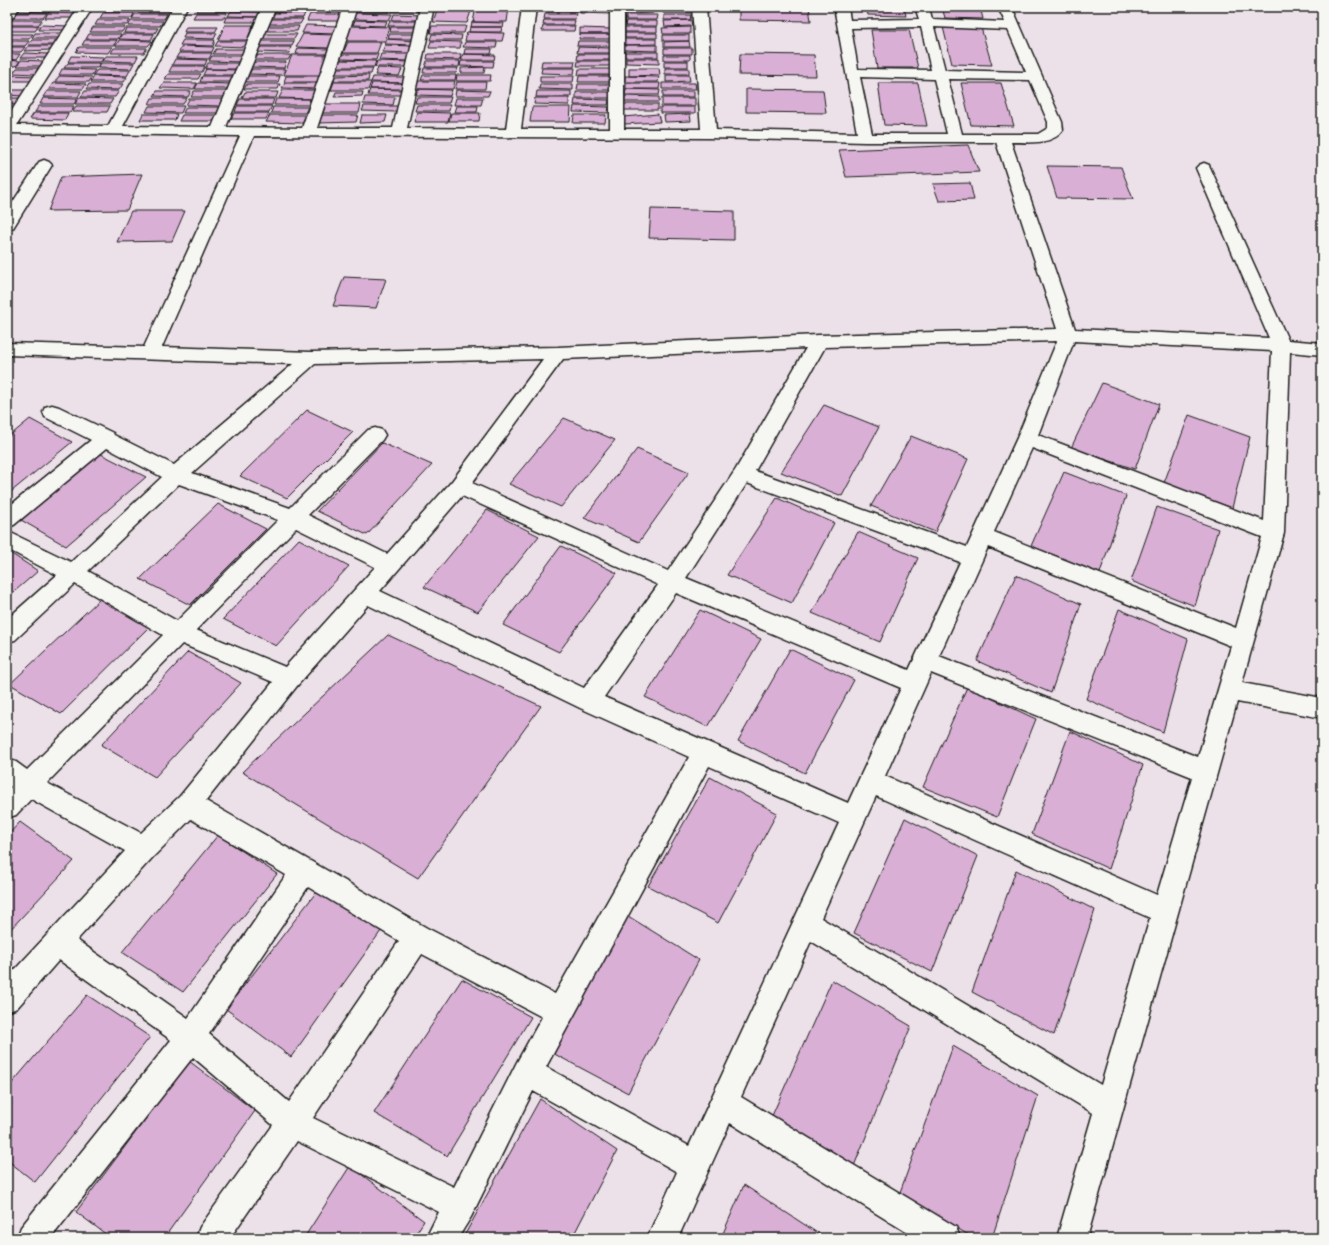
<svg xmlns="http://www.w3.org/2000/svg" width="1329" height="1245" font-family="Kalam,sans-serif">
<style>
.building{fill:#d9afd5;stroke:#1c1c1c}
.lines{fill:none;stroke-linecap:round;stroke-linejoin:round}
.minor-casing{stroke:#1c1c1c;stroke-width:3}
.minor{fill:#f6f6f2;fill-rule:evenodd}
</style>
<rect width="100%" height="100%" fill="#ede1e9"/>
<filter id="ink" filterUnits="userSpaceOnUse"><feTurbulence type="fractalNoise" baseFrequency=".025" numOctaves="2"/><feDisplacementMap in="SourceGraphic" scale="8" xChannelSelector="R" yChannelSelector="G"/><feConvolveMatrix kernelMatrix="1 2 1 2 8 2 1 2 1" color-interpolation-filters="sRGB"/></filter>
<g filter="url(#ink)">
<path class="building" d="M20,7H51L48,12L16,11Z
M51,7H82L79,12L48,11Z
M108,7H140L136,12H105Z
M199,7H230L227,11H196Z
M233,7H264L263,10H231Z
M276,7H307L305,12H274Z
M314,7H345L343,12H312Z
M357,7H390L389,12H356Z
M392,7H423L422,11H391Z
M476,7H509L507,22H473Z
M546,7H577L576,12H545Z
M739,7H809L811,21L739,20Z
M866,7H904L906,16L868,15Z
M942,7H980L983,19L945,18Z
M141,8H172L169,13H138Z
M626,8H653V13L626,14Z
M663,8H694V13H663Z
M580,9H611V14L580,13Z
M437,10L471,11L467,23L433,22Z
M231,11L262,12L259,17L228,16Z
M16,13H47L43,18H12Z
M48,13L79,14L76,18H45Z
M103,13H134L132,18H100Z
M196,13H227L224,18H193Z
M273,13H305L303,18H271Z
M354,13L392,14L389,20L352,19Z
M135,14H167L164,19H132Z
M310,14H342L339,21H307Z
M394,14L422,15L421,20H392Z
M545,14H576L575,19H544Z
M626,15H658L657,20H626Z
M664,15H691L690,20H664Z
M226,17H258L255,22H224Z
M271,19H303L300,24H269Z
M10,20H42L38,25H7Z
M98,20H130L127,25H95Z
M355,20L387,21L385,26L353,25Z
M544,20H575L574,25H543Z
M691,20L692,26L665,27L664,21Z
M131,21H163L160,26H128Z
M390,21H421L420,26H388Z
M626,21H657V26H625Z
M472,22L504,23L503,27H471Z
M41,25L69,26L66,30H38Z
M225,25H253L247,40H218Z
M306,25L341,26L337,34L302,33Z
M7,26H39L35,31H7Z
M267,26H299L297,31H265Z
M351,26L390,27L385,41H346Z
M432,26H466L464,33H430Z
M543,26H575L574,31H542Z
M93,27H125L122,32H90Z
M186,27H218L215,32H184Z
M391,27H419L418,32H390Z
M470,27H502L501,32H469Z
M625,27H657V32H625Z
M690,27V34H663L662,28Z
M943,27L981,28L992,65L952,64Z
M126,28H158L155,33H124Z
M580,28L612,29V34H580Z
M871,30H909L918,68H877Z
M467,32L504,33L502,41H465Z
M35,33H64L59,38H32Z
M185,33H217L214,39L183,38Z
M625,33H657V38H625Z
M7,34H33L29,39H7Z
M89,34H121L118,39H86Z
M122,34H154L151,40L119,39Z
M265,34H297L294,39H262Z
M303,34L335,35L329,48L296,47Z
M389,34H417L416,39H388Z
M432,34L462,35L461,40H430Z
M580,34H612L611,39H579Z
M663,35H689V41H663Z
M387,39L416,41L413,45L385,44Z
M624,39H656V44L624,45Z
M32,40H59L56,45H28Z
M85,40H117L114,45H82Z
M119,40L152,41L148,46H116Z
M183,40H215L213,46L180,45Z
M7,41H29L25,46H7Z
M218,41H250L248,47L215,46Z
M262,41H294L292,46H260Z
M431,41L461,42L460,48H429Z
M578,41H610V46H577Z
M689,41L690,47H664V42Z
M348,42H381L377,53H343Z
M465,42H497L496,48L463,47Z
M385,45L414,46L411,53L382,52Z
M625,45H657V51L624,50Z
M28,46H53L51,50L24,51Z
M182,46L214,47L212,52H179Z
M7,47H25L21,52H7Z
M79,47H112L108,53L76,52Z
M259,47H291L289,53L256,52Z
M578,47L611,48L610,53H577Z
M114,48H147L144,53H111Z
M298,48L330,49L329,54H296Z
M664,48H692V54H664Z
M216,49H248L245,54H213Z
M465,49H492L491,54H464Z
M625,52H658V57H625Z
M24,53L49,54L47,58H20Z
M179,53H212L209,59L176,58Z
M7,54H20L16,60L7,59Z
M342,54H378L376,60L340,59Z
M381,54H411L408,61L379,60Z
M428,54H461L460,60L427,59Z
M463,54L495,55L494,60H461Z
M578,54H610V60H577Z
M740,54L814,55L816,76L739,75Z
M258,55H291L288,60H255Z
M292,55H330L322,75H284Z
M664,55H690V60H664Z
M71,56L104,57L101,62H68Z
M106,56H138L135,62L102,61Z
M212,56H244L242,62L209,61Z
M626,58H659V64L626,63Z
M175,59L207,60L205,65H172Z
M7,60L20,61L16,66H7Z
M21,60L43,61L41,66H17Z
M340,60L376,61L374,67H338Z
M377,61L410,62L408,67H375Z
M427,61H460L459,67H425Z
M461,61H494L493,67L460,66Z
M542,61H575L574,67H541Z
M578,61H610V66H577Z
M664,61H688V67H664Z
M254,62H286L284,68L251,67Z
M68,63H100L97,68H64Z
M101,63H134L131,69L98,68Z
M208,63H241L238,69H205Z
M172,66H205L202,72H169Z
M485,67L484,73H461V68Z
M17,68H38L35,74L13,73Z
M335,68H373L371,74H334Z
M378,68L402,69L399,76L375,75Z
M424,68H458L456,73H423Z
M542,68H575L574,74L541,73Z
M629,68H659L660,75L629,76Z
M665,68H689V74H665Z
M62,69L95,70L92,75H59Z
M206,69L239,70L237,75H203Z
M252,69H285L282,75L249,74Z
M579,69H612V75H578Z
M97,70H130L127,76L93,75Z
M168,74H201L198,79H165Z
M9,75L35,76L32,81H7Z
M369,75L368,81H334L335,76Z
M423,75H456L455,80H421Z
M457,75H491L490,81H456Z
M666,75H689L690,81L666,82Z
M59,76L92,77L89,82H55Z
M94,76L127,77L124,82H91Z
M202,76H236L233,82H200Z
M247,76H280L278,82H244Z
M286,76H320L317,82H284Z
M540,76H574L573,82H540Z
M579,76H612L611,82H578Z
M625,76L659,77L658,82H625Z
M373,77H406L404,83L371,82Z
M418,81H455L453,89H416Z
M334,82H371L368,90H331Z
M457,82H486L485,89H455Z
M53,83L86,84L83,89H49Z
M164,83H197L194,89L160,88Z
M198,83L232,84L229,89H195Z
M285,83H318L316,89L282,88Z
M372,83H405L404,89H370Z
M626,83H660L659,89H626Z
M662,83H695L696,89H662Z
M878,83H918L927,126L884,125Z
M961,83H1001L1014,126L971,125Z
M89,84H123L119,90L86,89Z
M247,84H280L278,89H244Z
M540,84H573V90L539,89Z
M578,84H612L611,90H577Z
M370,89L403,90L401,95H368Z
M418,89L452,90L450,96L416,95Z
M626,89L660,90L659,95H625Z
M746,89L823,90L826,113L746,112Z
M7,90H27L23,96L7,95Z
M283,90H316L313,99L279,98Z
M456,90L490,91L488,96H455Z
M47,91H81L78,97H43Z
M85,91H119L115,97H81Z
M157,91H191L188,97L154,96Z
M194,91H228L225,97H191Z
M537,91H571V97H536Z
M663,91H694V97H663Z
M245,92H278L276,98H242Z
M336,92H363L362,96L334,97Z
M576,92H610V98H576Z
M625,96L659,97V102H625Z
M365,97H395L393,105L363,104Z
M417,97H451L449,103H415Z
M7,98H19L16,105L7,104Z
M43,98L77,99L74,104H40Z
M79,98L113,99L110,104H75Z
M152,98H187L183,104H149Z
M456,98H483L481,105H454Z
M535,98H569V105L534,104Z
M662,98H695V106H662Z
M189,99H223L220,106L186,105Z
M240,99H274L272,105H237Z
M276,99H310L308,105H274Z
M575,99L609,100L608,105H574Z
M326,104H361L359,113H323Z
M623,104H658V110H623Z
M417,105H450L449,111H415Z
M39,106H74L70,112H35Z
M76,106H110L107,112H72Z
M149,106H184L181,113L146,112Z
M237,106H272L269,112H235Z
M364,106H398L397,112L362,111Z
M456,106H478L477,112H454Z
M574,106L609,107L608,113L573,112Z
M186,107H220L217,113H183Z
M273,107H308L305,113H271Z
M532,107H571L570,122H530Z
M660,107H695V113H660Z
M417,112L450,113L448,122H414Z
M34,113H68L65,120L30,119Z
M234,113H269L266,119H231Z
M451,113H480L479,121H449Z
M143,114H177L175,120H140Z
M658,114L660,122L624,124L623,117Z
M690,114L691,121L665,122L664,115Z
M182,115H216L214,121H179Z
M270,115H306L302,123L266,122Z
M320,115H358L356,122L318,123Z
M362,115H387L385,122L360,123Z
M574,115H606L605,123H573Z
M968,145L979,172L846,177L839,150Z
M1047,166L1121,167L1133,199L1057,198Z
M142,174L127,210L48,211L61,177Z
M970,183L974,200L939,201L933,184Z
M651,209L734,211V240L649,238Z
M131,211H185L172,241L117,242Z
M344,277L386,279L376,308L333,306Z
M1102,383L1159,404L1135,469L1071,448Z
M824,405L879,427L842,496L781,472Z
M307,410L353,432L287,498L240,476Z
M1189,415L1250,437L1232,508L1164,483Z
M564,418L615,440L561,507L509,484Z
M30,419L72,442L7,495V438Z
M911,436L968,459L935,532L871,506Z
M382,443L432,465L367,535L317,511Z
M637,449L689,472L639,542L584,518Z
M101,454L146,477L66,546L21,520Z
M1064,472L1126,496L1100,573L1031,546Z
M777,498L834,523L792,603L727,575Z
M218,504L266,529L190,605L140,579Z
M1157,507L1218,529L1195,606L1131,581Z
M487,510L539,536L478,612L424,587Z
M858,532L918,558L880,642L812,613Z
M299,539L349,566L276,646L223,619Z
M561,546L617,573L559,652L503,625Z
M7,551L38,571L7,598Z
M1016,575L1081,604L1051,693L977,661Z
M100,599L150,626L61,714L10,684Z
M1119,609L1188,639L1163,732L1086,699Z
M700,610L761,639L708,727L645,697Z
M388,635L541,706L418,878L242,772Z
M790,649L854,680L805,773L738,741Z
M188,652L241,683L155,777L101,745Z
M967,687L1036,719L997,817L923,787Z
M1070,731L1143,765L1109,869L1032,834Z
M710,777L777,813L718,923L648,886Z
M905,818L978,856L932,972L854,933Z
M20,822L74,861L7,933V836Z
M218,835L277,874L183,992L122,952Z
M1016,870L1095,910L1054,1035L972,992Z
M318,890L381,931L291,1057L226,1009Z
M628,916L699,960L628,1093L545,1049Z
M462,979L531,1017L447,1156L374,1113Z
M832,980L911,1026L854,1166L771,1118Z
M87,995L150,1037L35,1182L7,1160V1089Z
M953,1046L1038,1096L992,1238H974L899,1195Z
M189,1061L255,1111L164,1238H111L76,1212Z
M540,1099L617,1151L572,1238H463Z
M350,1166L424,1221L413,1238H304Z
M744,1185L825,1238H721Z"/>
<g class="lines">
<defs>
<path id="minor" d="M7,7H20L12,18L7,19Z
M79,7H93L17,125L108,126L173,7H187L123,126L212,127L262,7H276L226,127L302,128L343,7H357L317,128H393L420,7H434L407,128L506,129L522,7H536L521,129H610V7H624V129H701L692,7H706L716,130L857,133L834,7H848L850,20L919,19L915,7H929L932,19L1005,22L998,7H1012L1062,122L1063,130C1052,146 1028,142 1011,142L1075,329L1269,338L1196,168L1199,165L1204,163L1209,165L1288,340L1322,343V355L1290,352L1284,533L1242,683L1322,698V718L1237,702L1087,1238H1057L1093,1113L811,941L741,1097L956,1227L960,1238H916L730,1123L678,1238H647L677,1172L533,1091L471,1217L458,1238H426L439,1212L297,1141L230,1238H196L200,1227L273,1125L193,1057L51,1238H17L21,1227L171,1040L59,960L17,1008L7,1012V978L125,851L31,799L16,815L7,818V790L11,787L7,784V759L16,762L27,770L163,635L75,584L15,640L7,642V619L57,575L7,549V531L71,562L162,477L107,448L14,525L7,527V508L91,440L45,417L43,412L45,407L52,405L59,407L113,433L114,435L174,465L293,364L7,355V343L144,347L240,136L7,133V118ZM921,27L931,70L858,69L851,28ZM934,27L1008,30L1026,72L945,70ZM860,77L934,79L947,134H872ZM948,79L1030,80L1048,122V128L1038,134H962ZM254,136L709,138L865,142H996L1057,329L819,335L558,347L311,352L162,347ZM1057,341L1017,438L967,547L755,471L825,347ZM1074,341L1272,351L1264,521L1038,435ZM806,348L736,469L668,571L472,483L563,359ZM543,359L452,481L387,554L308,515L382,440L385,435L382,430L375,428L368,430L290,508L192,473L315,364ZM1032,448L1262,537L1236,628L994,532ZM747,483L960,562L909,670L686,578ZM179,484L278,520L177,621L88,571ZM462,496L658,585L584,688L380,591ZM296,528L375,567L285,667L196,630ZM988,547L1231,646L1198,757L939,656ZM676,593L901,688L848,803L604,697ZM368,605L580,708L689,757L555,994L427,928L206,801L297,686ZM182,644L273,682L180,796L141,833L47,783ZM931,673L1192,777L1157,895L885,776ZM709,766L839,823L689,1146L546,1067ZM876,796L1150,918L1101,1085L821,918ZM191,819L286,875L188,1018L77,940L153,857ZM308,887L399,941L289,1102L209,1034ZM422,954L542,1017L517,1062L454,1187L313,1118Z
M44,160L49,162L52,165L13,228L7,229V211L39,162Z"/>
</defs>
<use href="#minor" class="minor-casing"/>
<use href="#minor" class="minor"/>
</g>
</g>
<rect width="1329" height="1245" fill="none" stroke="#f6f6f2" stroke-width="24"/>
<rect x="12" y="12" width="1305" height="1221" fill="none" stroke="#1c1c1c" stroke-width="1.5" filter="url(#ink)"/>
</svg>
